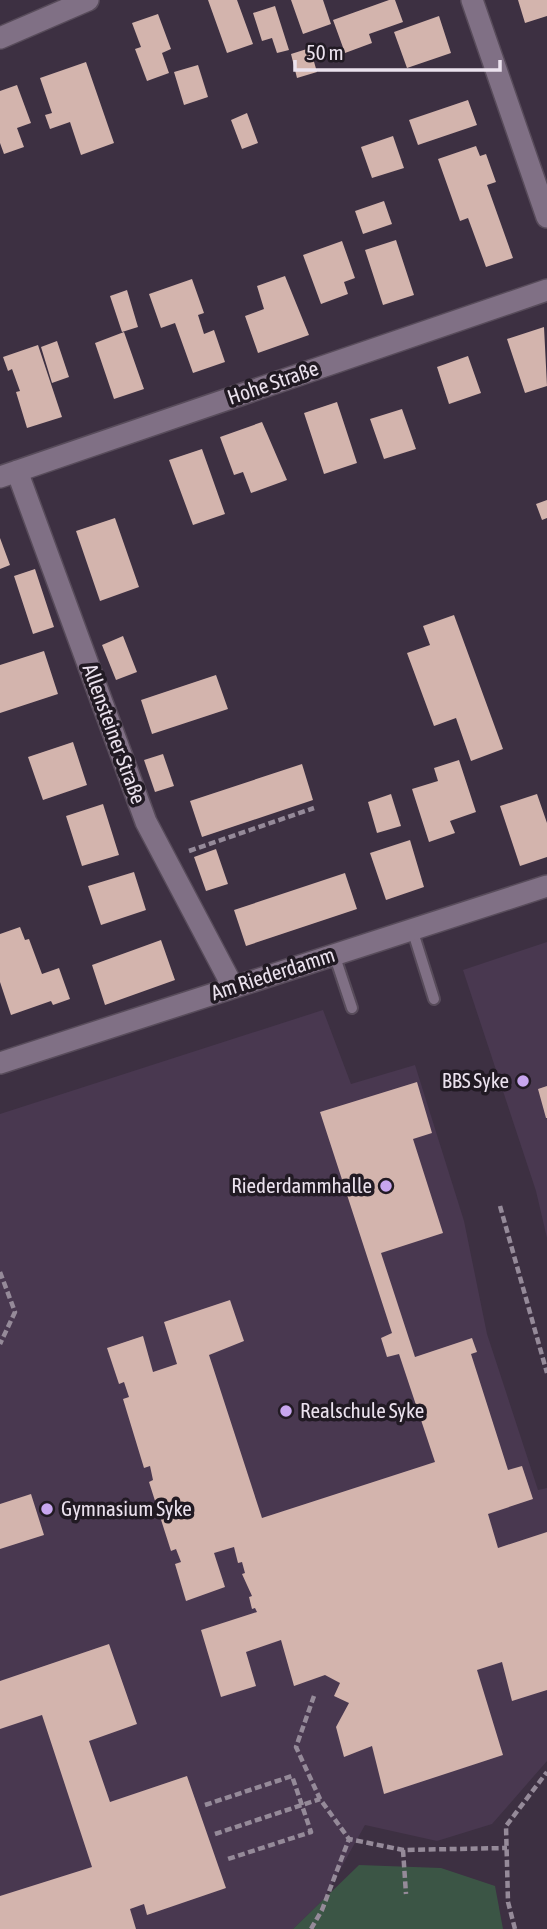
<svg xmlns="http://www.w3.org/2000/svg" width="547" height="1929" font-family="'Asap Condensed',sans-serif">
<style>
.built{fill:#493850}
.green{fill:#3b5545}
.building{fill:#d3b4ad}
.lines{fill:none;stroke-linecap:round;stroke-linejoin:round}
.service-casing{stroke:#584c5b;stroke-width:14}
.minor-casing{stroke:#584c5b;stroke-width:24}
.path{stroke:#958a99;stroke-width:4.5;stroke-dasharray:7 3.5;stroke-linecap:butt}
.service{stroke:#807085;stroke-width:10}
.minor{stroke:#807085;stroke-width:21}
.poi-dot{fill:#c8a6ef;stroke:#211a23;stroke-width:2.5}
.labels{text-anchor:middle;stroke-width:7;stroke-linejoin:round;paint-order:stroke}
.street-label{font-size:21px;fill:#ebe2ee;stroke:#211a23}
.poi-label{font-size:21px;fill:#ebe2ee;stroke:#211a23;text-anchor:end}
</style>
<rect width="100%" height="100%" fill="#3d3042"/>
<path class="built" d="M547,942V1238L536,1191L463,970Z
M323,1010L351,1084L415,1065L464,1221L487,1334L538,1490L547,1488V1761L492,1824L437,1841L365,1825L323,1900L293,1929H0V1114Z"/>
<path class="green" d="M359,1865L441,1868L495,1886L503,1929H293Z"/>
<path class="building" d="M208,0H237L253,44L227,53Z
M291,0H323L331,24L303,34Z
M389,0H395L403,22L369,34L372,43L345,53L333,20Z
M518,0H547V16L525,23Z
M275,6L289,50L277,53L272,38L262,41L253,13Z
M158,14L171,49L162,53L169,73L147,81L135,49L141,47L132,23Z
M439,16L451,53L407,68L394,32Z
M310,48L317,72L297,78L291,54Z
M86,62L114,143L81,155L70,122L50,129L45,115L52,113L40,78Z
M198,65L208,97L184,105L174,72Z
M17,85L31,123L17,128L24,147L4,154L0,143V91Z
M468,100L477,125L418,145L409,120Z
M247,113L258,143L242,149L231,120Z
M393,136L404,168L372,178L361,147Z
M476,146L480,156L486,154L496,182L487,185L513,258L486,267L468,218L460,221L438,159Z
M384,201L392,224L363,234L355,211Z
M396,240L414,295L383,305L365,250Z
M342,241L355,278L344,282L348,294L321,304L303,255Z
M285,276L309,335L258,353L245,316L264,309L257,286Z
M192,279L204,313L198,315L204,334L214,330L225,362L193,373L175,323L161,328L149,294Z
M127,290L138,327L122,332L110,296Z
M544,327L547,386L525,393L507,339Z
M124,332L144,389L114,399L95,343Z
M57,341L69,377L52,383L41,347Z
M38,345L62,417L27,428L16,392L20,391L12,369L8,371L3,357Z
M468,356L481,393L449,404L437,367Z
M337,402L357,463L324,474L304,413Z
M402,409L416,449L384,459L370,419Z
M262,422L287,480L251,493L243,472L234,475L220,437Z
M202,449L225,514L193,525L169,460Z
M547,500V518L542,520L536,504Z
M115,518L139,587L100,601L76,531Z
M0,538L10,565L0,569Z
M35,569L54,627L33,634L14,576Z
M454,615L503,749L471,761L456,718L434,726L407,653L430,645L423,626Z
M123,636L137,672L116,680L102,645Z
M44,651L58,694L0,713V665Z
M216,675L228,709L152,734L141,700Z
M73,742L87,785L43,800L28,757Z
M163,754L174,786L155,792L144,760Z
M459,760L476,812L450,821L455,833L429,842L412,789L438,781L434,768Z
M302,764L313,800L202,837L190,801Z
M391,794L401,826L377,833L368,802Z
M537,794L547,823V857L520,866L500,806Z
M103,804L119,855L82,866L66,816Z
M410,840L424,887L386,900L370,853Z
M216,849L228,884L206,891L194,857Z
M134,872L146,910L101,925L88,886Z
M345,873L357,909L246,946L234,910Z
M20,927L25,940L29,939L42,974L59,968L70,999L53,1005L51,1001L11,1015L0,982V934Z
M161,940L175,980L105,1005L92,965Z
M417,1082L432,1133L413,1139L443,1233L381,1253L415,1357L472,1338L477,1352L471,1354L508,1470L522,1466L533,1499L488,1514L498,1548L547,1532V1690L512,1701L502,1662L477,1670L503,1755L384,1794L372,1746L344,1757L336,1727L349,1703L334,1696L340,1683L325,1675L294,1686L281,1640L246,1652L256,1686L221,1697L201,1630L257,1612L255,1608L252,1609L249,1597L252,1596L242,1574L245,1573L242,1562L238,1563L234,1547L214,1553L225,1587L186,1601L175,1564L181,1562L176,1549L171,1551L149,1482L153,1480L150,1466L144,1468L123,1399L129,1397L124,1382L119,1384L107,1348L143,1336L153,1372L177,1364L164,1322L230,1300L244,1341L209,1355L262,1518L435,1462L399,1354L387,1357L381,1338L392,1333L320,1112Z
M547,1086V1118H546L538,1089Z
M31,1494L44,1535L0,1549V1504Z
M109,1644L137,1724L89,1741L110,1802L187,1776L226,1888L147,1915L144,1904L130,1909L136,1929H0V1896L92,1867L42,1715L0,1729V1681Z"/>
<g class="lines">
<defs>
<path id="service" d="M412,929L434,999
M334,954L352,1008"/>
<path id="minor" d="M472,0L547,217
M0,38L88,0
M17,471L146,822L233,987
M0,477L547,290
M0,1063L547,886"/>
</defs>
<use href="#service" class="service-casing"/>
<use href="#minor" class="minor-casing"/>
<path class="path" d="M189,851L314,808
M500,1206L547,1373
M0,1272L15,1312L0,1344
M314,1696L296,1747L320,1799L349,1839L403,1850L507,1848
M205,1805L292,1776L311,1832L225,1860
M215,1834L320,1799
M403,1850L406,1894
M311,1929L322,1910L349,1839
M515,1929L508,1902L506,1826L547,1772"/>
<use href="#service" class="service"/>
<use href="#minor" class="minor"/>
</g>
<g class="poi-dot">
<circle cx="523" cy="1081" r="7"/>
<circle cx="386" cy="1186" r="7"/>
<circle cx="286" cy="1411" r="7"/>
<circle cx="47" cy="1509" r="7"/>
</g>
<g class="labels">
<g class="street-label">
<text transform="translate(273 383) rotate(-19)" y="7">Hohe Straße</text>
<text transform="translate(114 734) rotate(70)" y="7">Allensteiner Straße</text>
<text transform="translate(273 974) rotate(-18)" y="7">Am Riederdamm</text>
</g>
<g class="poi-label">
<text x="509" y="1088">BBS Syke</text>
<text x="372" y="1193">Riederdammhalle</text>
<text x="300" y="1418" text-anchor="start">Realschule Syke</text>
<text x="61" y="1516" text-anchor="start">Gymnasium Syke</text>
</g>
</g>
<path d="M295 60v10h205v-10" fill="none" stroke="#ebe2ee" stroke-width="3.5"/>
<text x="306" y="60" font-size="21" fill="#ebe2ee" stroke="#211a23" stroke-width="5" paint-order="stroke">50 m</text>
</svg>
